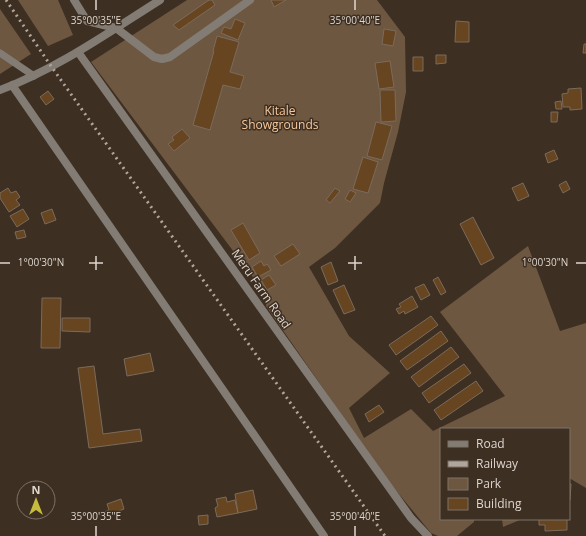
<svg xmlns="http://www.w3.org/2000/svg" width="586" height="536" font-family="'Open Sans',sans-serif">
<style>
.green{fill:#6e5741}
.building{fill:#674520;stroke:#7b6b5c}
.lines{fill:none;stroke-linecap:round;stroke-linejoin:round}
.lane{stroke:#827c74;stroke-width:7}
.street{stroke:#827c74;stroke-width:8}
.rail{stroke:#b1a69d;stroke-width:3;stroke-dasharray:2 4;stroke-linecap:butt}
.ticks{fill:none;stroke:#dfd6ce;stroke-width:1.5}
.labels{text-anchor:middle;stroke-width:3;stroke-linejoin:round;paint-order:stroke}
.park-label{font-size:12px;fill:#f7c89b;stroke:#3d2f22}
.street-label{font-size:12px;fill:#dfd6ce;stroke:#3d2f22}
.ticks-label{font-size:10px;text-anchor:middle;fill:#dfd6ce;stroke:#3d2f22;stroke-width:3;stroke-linejoin:round;paint-order:stroke}
</style>
<rect width="100%" height="100%" fill="#3d2f22"/>
<path class="green" d="M18,0H58L73,35L48,46Z
M187,0H377L405,37L406,92L398,132L384,183L380,203L335,248L309,267L349,336L390,373L349,408L364,438L411,409L433,431L505,396L440,312L528,246L560,331L586,323V488L569,478V429H441V519H474V522L457,536H438L431,533L385,477L266,306L267,296L91,62Z
M0,9L31,54L0,74Z
M502,519H522L503,527Z"/>
<path class="building" d="M209,0H212L215,5L179,30L173,25Z
M271,0H286L274,7Z
M235,19L245,23L238,40L221,33L224,27L231,29Z
M456,21L469,22V42H455Z
M384,29L396,31L393,46L382,44Z
M217,36L239,42L230,72L244,76L240,89L223,85L210,130L193,125L214,51H213Z
M584,44H586V53H583Z
M436,55H446V63L436,64Z
M413,57H423V71H413Z
M390,61L394,87L379,89L375,63Z
M581,88L582,109L570,110V107H563L562,94L568,93V89Z
M380,90H395L396,121L381,122Z
M48,91L54,99L46,105L40,97Z
M561,101L562,109H556L555,102Z
M551,112H558L557,122H551Z
M376,122L392,126L382,160L367,156Z
M182,129L190,138L174,151L168,144L174,140L172,137Z
M554,150L558,159L548,163L545,154Z
M363,157L378,162L368,193L353,189Z
M566,181L570,189L563,193L559,185Z
M523,183L529,196L518,201L512,188Z
M8,188L11,193L16,191L20,197L16,200L20,205L9,212L0,198V193Z
M335,188L340,191L330,203L326,200Z
M350,190L356,193L350,202L345,199Z
M23,209L29,219L17,227L10,216Z
M52,209L56,220L45,224L41,213Z
M473,217L494,258L481,265L460,224Z
M243,223L260,253L249,260L231,230Z
M24,230L26,237L17,239L15,232Z
M293,244L300,254L281,266L274,256Z
M261,261L264,266L267,264L271,270L258,277L252,267Z
M331,262L338,281L328,285L321,267Z
M269,275L276,285L267,290L261,280Z
M438,277L446,292L441,295L433,280Z
M424,284L430,295L421,300L415,288Z
M344,285L355,310L344,314L333,290Z
M412,296L418,307L405,314L404,311L399,314L396,309L401,307L399,304Z
M42,298H61L60,348H41Z
M431,316L438,325L396,355L389,345Z
M62,318H90V332L62,331Z
M441,331L448,341L407,370L400,361Z
M451,347L459,357L419,387L411,377Z
M150,353L154,371L127,376L124,359Z
M464,364L471,373L429,403L422,393Z
M94,366L103,434L140,429L142,441L89,448L78,368Z
M476,381L483,391L441,420L434,410Z
M379,405L384,412L369,422L365,414Z
M569,484H571L570,500H569Z
M253,490L257,509L238,513L235,494Z
M226,497L227,502L235,500L238,513L217,517L215,508L218,506L216,499Z
M121,499L124,509L106,516L104,512L109,510L107,504Z
M208,515V524L199,525L198,516Z
M539,519H567V530L545,531V525H539Z"/>
<g class="lines">
<path class="lane" d="M0,53L34,76"/>
<path class="street" d="M74,0L87,21L116,28L154,57L162,59L170,57L250,0
M78,52L411,518L428,536
M12,85L324,536
M0,90C57,69 109,32 160,0"/>
<path class="rail" d="M6,0L51,66L385,536"/>
</g>
<path class="ticks" d="M96,0V10M355,0V10M96,256V270M355,256V270M0,263H10M89,263H103M348,263H362M576,263H586M96,526V536M355,526V536"/>
<g class="labels">
<g class="park-label">
<text x="280" y="115">Kitale<tspan x="280" dy="14">Showgrounds</tspan></text>
</g>
<g class="street-label">
<text transform="translate(261 289) rotate(55)" y="4">Meru Farm Road</text>
</g>
</g>
<g class="ticks-label">
<text x="96" y="24">35°00'35"E</text>
<text x="355" y="24">35°00'40"E</text>
<text x="41" y="266">1°00'30"N</text>
<text x="545" y="266">1°00'30"N</text>
<text x="96" y="520">35°00'35"E</text>
<text x="355" y="520">35°00'40"E</text>
</g>
<rect x="440" y="428" width="130" height="92" fill="#3d2f22" stroke="#7e7267"/>
<rect x="448" y="441" width="20" height="6" fill="#827c74" stroke="#7e7267"/>
<text x="476" y="448" font-size="12" fill="#dfd6ce">Road</text>
<rect x="448" y="461" width="20" height="6" fill="#b1a69d" stroke="#7e7267"/>
<text x="476" y="468" font-size="12" fill="#dfd6ce">Railway</text>
<rect x="448" y="478" width="20" height="12" fill="#6e5741" stroke="#7e7267"/>
<text x="476" y="488" font-size="12" fill="#dfd6ce">Park</text>
<rect x="448" y="498" width="20" height="12" fill="#674520" stroke="#7e7267"/>
<text x="476" y="508" font-size="12" fill="#dfd6ce">Building</text>
<g transform="translate(36 500)"><circle r="19" fill="#3d2f22" stroke="#7e7267"/>
<path d="M0-3L7 15L0 10L-7 15Z" fill="#c6bb3c"/>
<text y="-6" font-size="11" font-weight="bold" text-anchor="middle" fill="#dfd6ce">N</text>
</g>
</svg>
